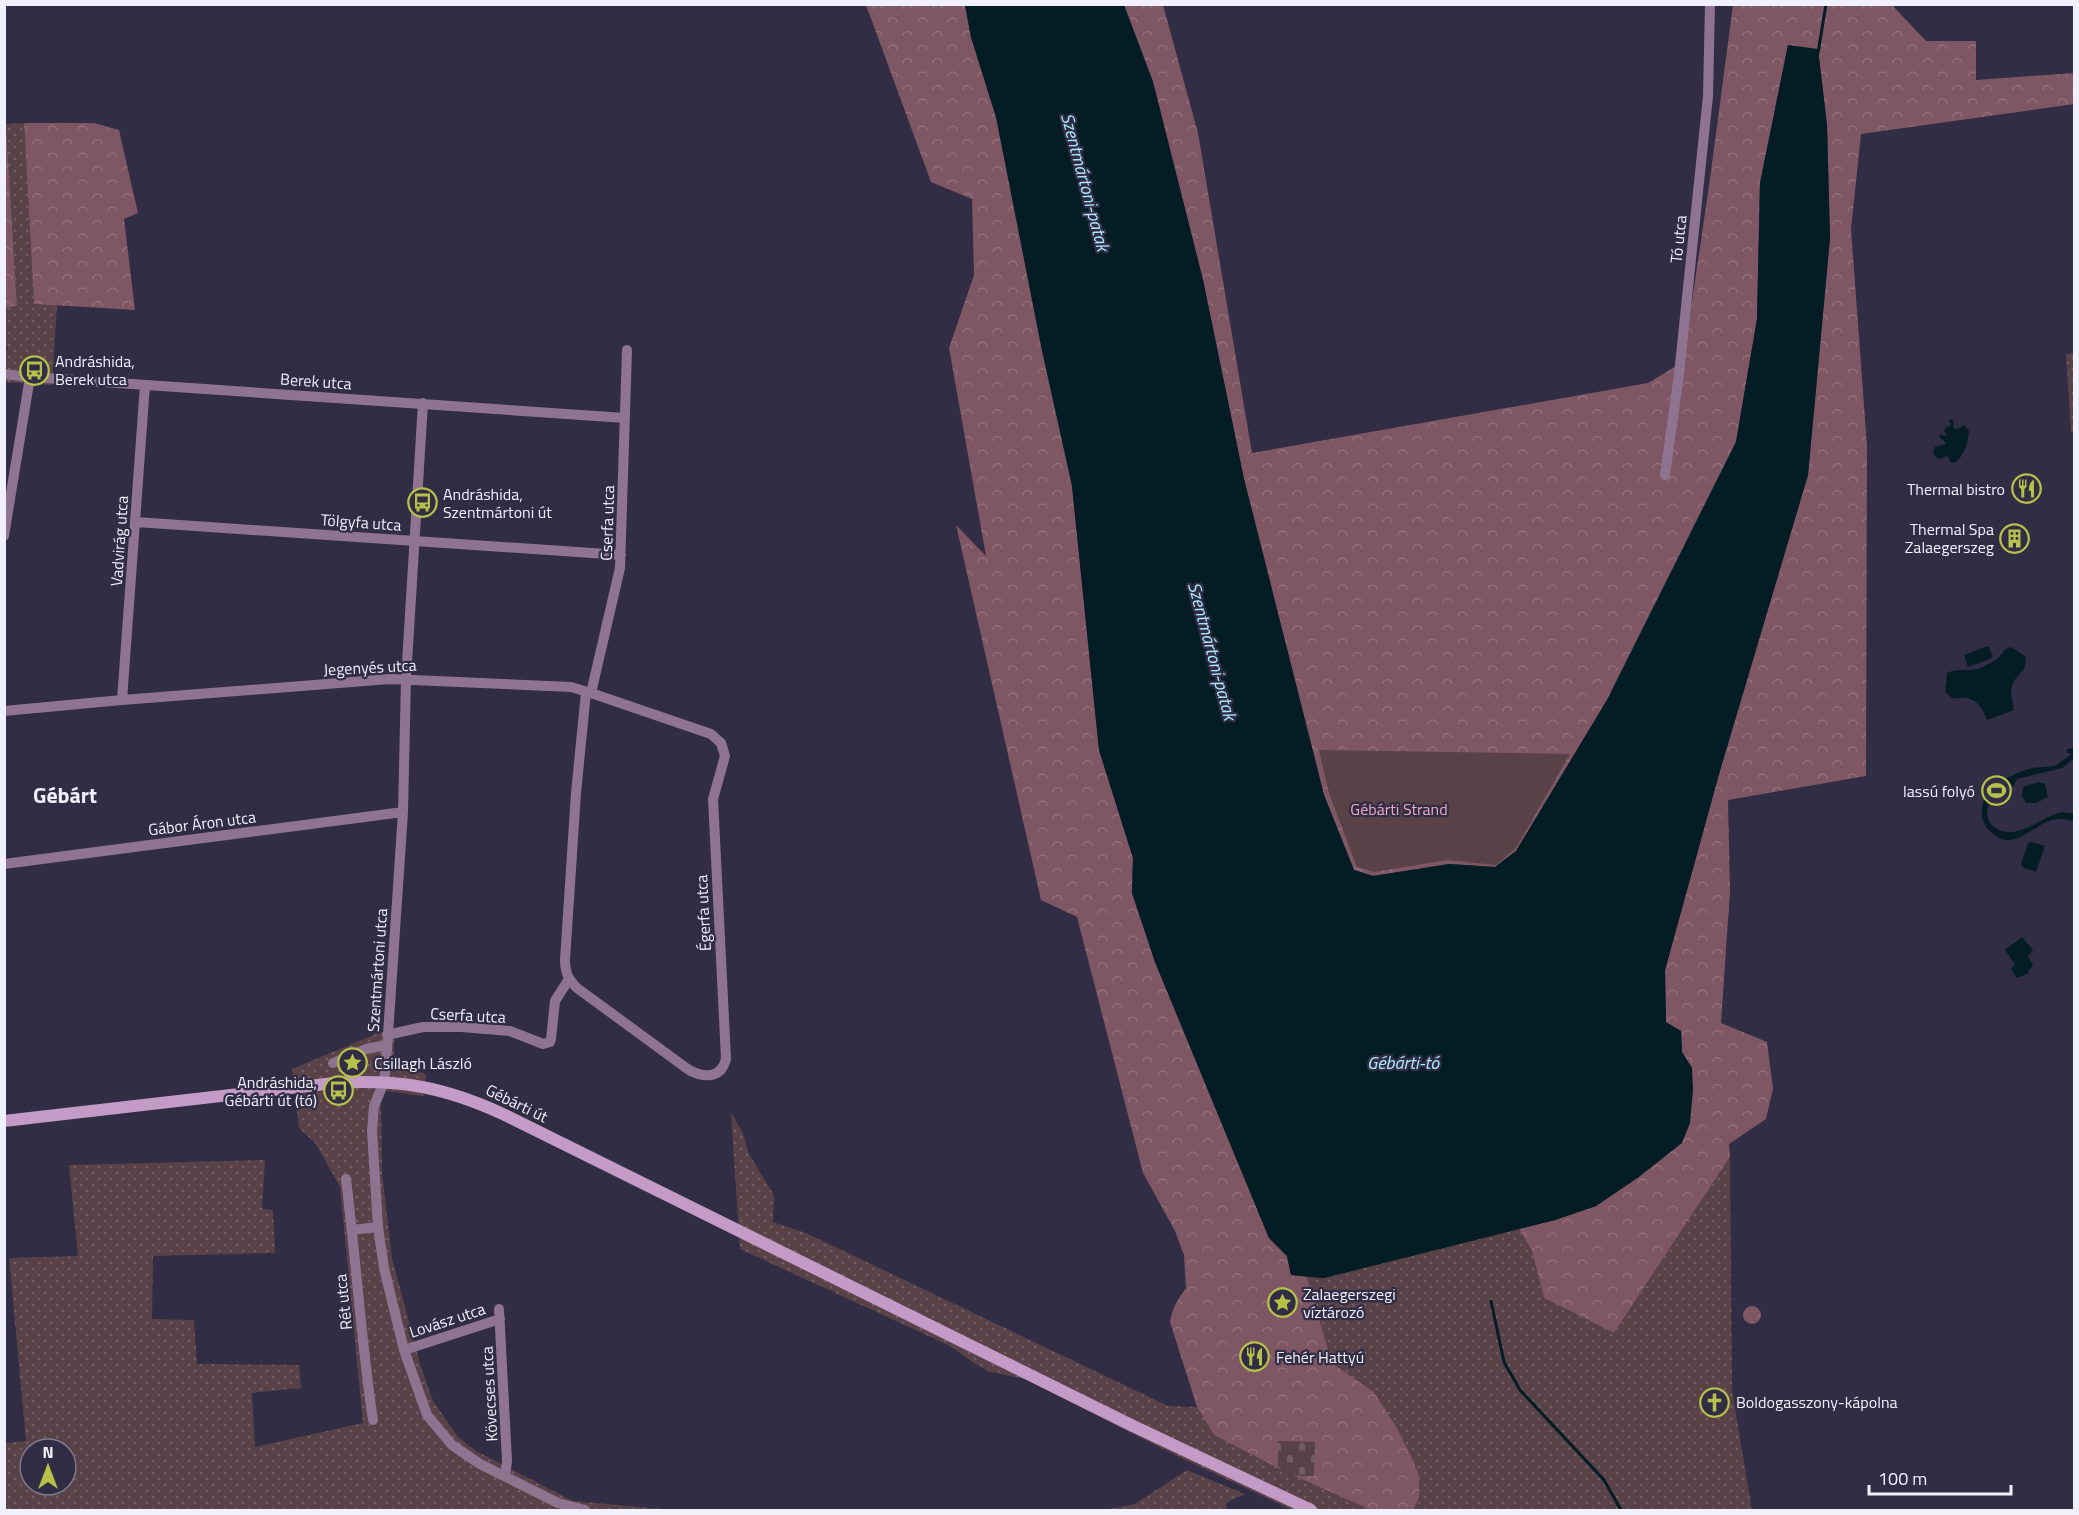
<svg xmlns="http://www.w3.org/2000/svg" width="2079" height="1515" font-family="'Titillium Web',sans-serif">
<style>
.grass{fill:url(#grass-dots);fill-rule:evenodd}
.forest{fill:url(#forest-crowns)}
.cemetery{fill:url(#cemetery-stones)}
.green{fill:#594148}
.water{fill:#041d24}
.lines{fill:none;stroke-linecap:round;stroke-linejoin:round}
.stream{stroke:#041d24;stroke-width:3}
.street{stroke:#8f7491;stroke-width:10}
.secondary{stroke:#c49ac7;stroke-width:12}
.labels{text-anchor:middle;stroke-width:4.5;stroke-linejoin:round;paint-order:stroke}
.street-label{font-size:16px;fill:#f1f0fd;stroke:#302d44}
.poi-label{font-size:16px;fill:#f1f0fd;stroke:#302d44;text-anchor:start}
.park-label{font-size:16px;fill:#efa9bf;stroke:#302d44}
.water-label{font-size:18px;font-style:italic;fill:#abeafe;stroke:#302d44}
.district-label{font-size:22px;font-weight:bold;fill:#f1f0fd;stroke:#302d44}
</style>
<defs>
<pattern id="grass-dots" width="8" height="8" patternUnits="userSpaceOnUse" patternTransform="scale(1.5)"><rect width="8" height="8" fill="#594148"/><path d="M2 2h.1M6 6h.1" fill="none" stroke="#715d63" stroke-width="1.8" stroke-linecap="round"/></pattern>
<pattern id="forest-crowns" width="20" height="18" patternUnits="userSpaceOnUse" patternTransform="scale(1.5)"><rect width="20" height="18" fill="#7f5663"/><path d="M2 6a3 3 0 1 1 6 0M12 15a3 3 0 1 1 6 0" fill="none" stroke="#926f7a"/></pattern>
<pattern id="cemetery-stones" width="16" height="16" patternUnits="userSpaceOnUse" patternTransform="scale(1.5)"><rect width="16" height="16" fill="#594148"/><path d="M2 7V4a2 2 0 0 1 4 0v3zM10 15v-3a2 2 0 0 1 4 0v3z" fill="#715d63"/></pattern>
</defs>
<rect width="100%" height="100%" fill="#302d44"/>
<path class="grass" d="M24,123L34,304L57,305L52,385L5,382V351L8,349L5,345V308L17,306L5,124Z
M2074,353V432L2071,433L2066,354Z
M395,1029L393,1064L426,1074L423,1096L385,1091L381,1102L382,1173L392,1258L421,1367L433,1401L458,1437L476,1451L573,1501L673,1510H5V1443L26,1441L9,1258L78,1256L69,1165L265,1160L262,1209L273,1210L275,1253L153,1256L152,1319L194,1320L197,1364L299,1365L301,1388L252,1393L255,1447L363,1423L340,1187L316,1144L299,1128L292,1069L378,1033ZM30,1449H66V1485H30Z
M731,1113L743,1133L749,1154L774,1195L773,1222L806,1233L1168,1406L1197,1407L1214,1435L1294,1476L1371,1510H1292L1175,1455L1025,1379L990,1372L974,1363L950,1346L740,1249Z
M1730,1157L1732,1390L1752,1510H1413L1419,1498V1475L1412,1458L1397,1428L1374,1392L1332,1363L1307,1277L1324,1278L1519,1229L1532,1251L1544,1298L1614,1333Z
M1187,1470L1245,1494L1226,1503L1227,1510H1104L1135,1504Z"/>
<path class="forest" d="M866,5H965L971,37L996,117L1072,486L1099,750L1133,858L1132,893L1155,962L1269,1238L1287,1256L1291,1275L1307,1277L1332,1363L1374,1392L1397,1428L1412,1458L1419,1475V1498L1413,1510H1371L1292,1475L1314,1476L1278,1441V1468L1214,1435L1197,1407L1170,1322C1172,1308 1178,1299 1186,1288L1184,1255L1175,1231L1143,1173L1077,917L1041,900L956,525L986,556L949,348L974,275L972,199L931,182Z
M1124,5H1163L1198,133L1252,453L1648,383L1683,362L1709,186L1733,5H1892L1926,41H1976V80L2074,73V104L1861,134L1851,229L1867,446L1866,776L1728,800L1730,891L1721,1023L1767,1042L1773,1089L1766,1119L1729,1144L1730,1157L1614,1333L1544,1298L1532,1251L1519,1229L1555,1220L1596,1206L1640,1176L1692,1068L1682,1052L1681,1031L1666,1023L1665,970L1719,774L1808,475L1830,238L1827,125L1818,50L1788,45L1760,183L1757,319L1736,442L1607,700L1516,851L1495,867L1449,864L1373,876L1354,870L1324,795L1244,479L1203,280L1153,82Z
M24,123H94L119,130L138,213L124,219L135,310L34,304Z
M5,128L6,129L17,306L5,308Z
M1743 1315a9 9 0 1 1 18 0a9 9 0 1 1-18 0Z"/>
<path class="cemetery" d="M1278,1441L1315,1442L1314,1476L1292,1475L1278,1468Z"/>
<path class="green" d="M1319,750L1570,754L1516,848L1496,865L1447,860L1374,872L1357,867L1329,793Z"/>
<path class="water" d="M965,5H1124L1153,82L1203,280L1244,479L1324,795L1354,870L1373,876L1449,864L1495,867L1516,851L1607,700L1736,442L1757,319L1760,183L1788,45L1818,49L1827,125L1830,238L1808,475L1719,774L1665,970L1666,1022L1681,1031L1682,1052L1692,1068L1693,1090L1690,1123L1682,1143L1640,1176L1596,1206L1555,1220L1324,1278L1291,1275L1287,1256L1269,1238L1155,962L1132,893L1133,858L1099,750L1072,486L1042,351L996,117L971,37Z
M1949,419L1954,421L1953,428L1957,429L1964,425L1969,431C1968,443 1964,457 1954,463L1950,462L1948,456L1938,459L1933,453L1935,447L1946,444L1944,441L1939,437L1940,435L1947,436L1944,431L1946,427L1951,426Z
M1988,646L1993,656L1990,659L1968,667L1964,655Z
M2011,647L2025,656C2029,672 2016,673 2012,686C2010,694 2013,702 2014,710L1987,720C1984,711 1978,700 1967,698C1963,697 1957,699 1952,698L1945,692L1947,673C1957,668 1969,672 1980,668C1985,666 1992,662 1997,659C2003,654 2003,649 2011,647Z
M2074,748V758L2062,768L2017,779L2013,787L2011,783C2003,789 1990,795 1988,806C1986,813 1988,823 1994,827C2015,842 2037,820 2056,814C2062,811 2068,813 2074,814V821C2067,819 2059,818 2051,820C2030,827 2012,855 1989,830C1980,821 1981,810 1984,799L2007,778L2020,772L2032,768L2055,766L2072,754L2068,753L2067,749Z
M2039,782L2045,784L2048,797L2036,803H2026L2022,796L2023,787Z
M2032,842L2045,846L2036,872L2022,867L2021,864L2028,843Z
M2022,937L2033,950L2028,956L2033,965L2027,974L2017,978L2011,969L2015,964L2005,950Z"/>
<g class="lines">
<path class="stream" d="M1818,53L1826,4
M1491,1301L1504,1362L1520,1390L1604,1480L1621,1510"/>
<path class="street" d="M4,374L30,377L625,418
M423,403L406,679L403,812L386,1064L384,1082L374,1106L372,1131L378,1227L384,1268L404,1350L427,1415L452,1445L480,1464L558,1503L585,1510
M1665,475L1679,374L1708,96L1710,4
M136,522L621,555
M4,536L30,377
M591,693L620,568L627,350
M122,700L145,385
M4,711L122,700L390,679L571,687L591,693L711,734L721,743L725,756L713,799L726,1059C721,1079 704,1078 689,1070L577,988C568,979 565,972 565,960L576,793L586,692
M4,864L403,812
M387,1035L423,1027H461L510,1031L543,1044L550,1042L551,1039L555,1001L569,979
M333,1063L366,1049L387,1045
M346,1179C356,1260 361,1340 373,1420
M352,1230L378,1227
M499,1309L507,1461L505,1476
M404,1350L500,1319"/>
<path class="secondary" d="M4,1121L334,1083C401,1079 445,1087 505,1115L1131,1425L1311,1510"/>
</g>
<defs>
<symbol id="bus-ring" viewBox="-11 -11 22 22"><circle r="9.5" fill="#302d44" stroke="#b6c149" stroke-width="1.5"/><path d="M-5-6H5V4H4V6H2V4H-2V6H-4V4H-5ZM-3.5-4V0h7V-4ZM-3.5 1.2v1.5H-2V1.2ZM2 1.2v1.5H3.5V1.2Z" fill="#b6c149"/></symbol>
<symbol id="restaurant-ring" viewBox="-11 -11 22 22"><circle r="9.5" fill="#302d44" stroke="#b6c149" stroke-width="1.5"/><path d="M-5-6h1v4h1v-4h1v4h1v-4h1v5L-1.5 .5V6h-2V.5L-5-1ZM5-6V6H3V1.5H1.5Q1.5-4 5-6Z" fill="#b6c149"/></symbol>
<symbol id="building-ring" viewBox="-11 -11 22 22"><circle r="9.5" fill="#302d44" stroke="#b6c149" stroke-width="1.5"/><path d="M-4-6H4V6H1V3H-1V6H-4ZM-2.5-4.3h1.7v1.8h-1.7ZM.8-4.3h1.7v1.8H.8ZM-2.5-1h1.7V.8h-1.7ZM.8-1h1.7V.8H.8Z" fill="#b6c149"/></symbol>
<symbol id="stadium-ring" viewBox="-11 -11 22 22"><circle r="9.5" fill="#302d44" stroke="#b6c149" stroke-width="1.5"/><path d="M0-5a6.5 5 0 1 0 0 10a6.5 5 0 1 0 0-10ZM-3.5-1.8h7v3.6h-7Z" fill="#b6c149"/></symbol>
<symbol id="sight-ring" viewBox="-11 -11 22 22"><circle r="9.5" fill="#302d44" stroke="#b6c149" stroke-width="1.5"/><path d="M0-6L1.8-2.2L6-1.7L2.9 1.2L3.7 5.4L0 3.3L-3.7 5.4L-2.9 1.2L-6-1.7L-1.8-2.2Z" fill="#b6c149"/></symbol>
<symbol id="church-ring" viewBox="-11 -11 22 22"><circle r="9.5" fill="#302d44" stroke="#b6c149" stroke-width="1.5"/><path d="M-1.2-6h2.4v3.5h3.3v2.4h-3.3V6h-2.4V-.1h-3.3v-2.4h3.3Z" fill="#b6c149"/></symbol>
</defs>
<g fill-rule="evenodd">
<use href="#bus-ring" x="18" y="354" width="33" height="33"/>
<use href="#restaurant-ring" x="2010" y="472" width="33" height="33"/>
<use href="#bus-ring" x="406" y="486" width="33" height="33"/>
<use href="#building-ring" x="1998" y="522" width="33" height="33"/>
<use href="#stadium-ring" x="1980" y="774" width="33" height="33"/>
<use href="#sight-ring" x="336" y="1046" width="33" height="33"/>
<use href="#bus-ring" x="322" y="1074" width="33" height="33"/>
<use href="#sight-ring" x="1266" y="1286" width="33" height="33"/>
<use href="#restaurant-ring" x="1238" y="1340" width="33" height="33"/>
<use href="#church-ring" x="1698" y="1386" width="33" height="33"/>
</g>
<g class="labels">
<g class="street-label">
<text transform="translate(1678 239) rotate(-84)" y="6">Tó utca</text>
<text transform="translate(316 381) rotate(4)" y="6">Berek utca</text>
<text transform="translate(361 522) rotate(4)" y="6">Tölgyfa utca</text>
<text transform="translate(607 523) rotate(-88)" y="6">Cserfa utca</text>
<text transform="translate(119 541) rotate(-86)" y="6">Vadvirág utca</text>
<text transform="translate(370 667) rotate(-3)" y="6">Jegenyés utca</text>
<text transform="translate(202 823) rotate(-7)" y="6">Gábor Áron utca</text>
<text transform="translate(703 913) rotate(-93)" y="6">Égerfa utca</text>
<text transform="translate(377 970) rotate(-86)" y="6">Szentmártoni utca</text>
<text transform="translate(468 1015) rotate(3)" y="6">Cserfa utca</text>
<text transform="translate(517 1103) rotate(26)" y="6">Gébárti út</text>
<text transform="translate(343 1302) rotate(-96)" y="6">Rét utca</text>
<text transform="translate(447 1320) rotate(-18)" y="6">Lovász utca</text>
<text transform="translate(489 1394) rotate(-93)" y="6">Kövecses utca</text>
</g>
<g class="poi-label">
<text x="55" y="367">Andráshida,<tspan x="55" dy="18">Berek utca</tspan></text>
<text x="2005" y="495" text-anchor="end">Thermal bistro</text>
<text x="443" y="500">Andráshida,<tspan x="443" dy="18">Szentmártoni út</tspan></text>
<text x="1994" y="535" text-anchor="end">Thermal Spa<tspan x="1994" dy="18">Zalaegerszeg</tspan></text>
<text x="1975" y="797" text-anchor="end">lassú folyó</text>
<text x="374" y="1069">Csillagh László</text>
<text x="317" y="1088" text-anchor="end">Andráshida,<tspan x="317" dy="18">Gébárti út (tó)</tspan></text>
<text x="1303" y="1300">Zalaegerszegi<tspan x="1303" dy="18">víztározó</tspan></text>
<text x="1276" y="1363">Fehér Hattyú</text>
<text x="1736" y="1408">Boldogasszony-kápolna</text>
</g>
<g class="park-label">
<text x="1399" y="815">Gébárti Strand</text>
</g>
<g class="water-label">
<text transform="translate(1085 182) rotate(75)" y="6">Szentmártoni-patak</text>
<text transform="translate(1212 651) rotate(75)" y="6">Szentmártoni-patak</text>
<text x="1403" y="1069">Gébárti-tó</text>
</g>
<g class="district-label">
<text x="65" y="803">Gébárt</text>
</g>
</g>
<rect width="2079" height="1515" fill="none" stroke="#f1f0fd" stroke-width="12"/>
<g transform="translate(48 1467)"><circle r="28" fill="#302d44" stroke="#7d7b8e" stroke-width="1.5"/>
<path d="M0-4.5L10 22L0 15L-10 22Z" fill="#b6c149"/>
<text y="-9" font-size="16" font-weight="bold" text-anchor="middle" fill="#f1f0fd">N</text>
</g>
<path d="M1869 1485v9h142v-9" fill="none" stroke="#f1f0fd" stroke-width="3"/>
<text x="1878" y="1485" font-size="18" fill="#f1f0fd" stroke="#302d44" stroke-width="4.5" paint-order="stroke">100 m</text>
</svg>
